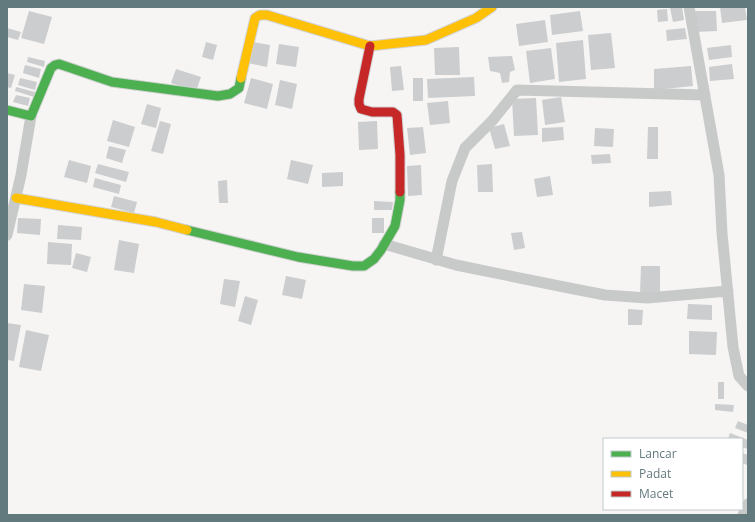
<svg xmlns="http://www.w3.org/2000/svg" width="755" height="522" font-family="'Open Sans',sans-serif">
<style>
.building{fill:#cccdce}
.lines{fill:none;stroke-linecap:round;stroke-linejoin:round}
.fast-casing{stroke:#d1d2d2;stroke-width:11}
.slow-casing{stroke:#d1d2d2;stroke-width:11}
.jam-casing{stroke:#d1d2d2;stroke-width:11}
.street{stroke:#c8caca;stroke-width:11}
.fast{stroke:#4caf50;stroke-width:9}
.slow{stroke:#ffc107;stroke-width:9}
.jam{stroke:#c62828;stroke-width:9}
</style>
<rect width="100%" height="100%" fill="#f6f5f4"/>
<path class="building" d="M675,7H682L684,20L673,22L670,8Z
M720,7H745L747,20L722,23Z
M667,9L668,21L658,22L657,10Z
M29,11L52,17L44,44L21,38Z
M580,11L583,31L552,35L550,15Z
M694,11H716L717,31L695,32Z
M545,20L548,42L519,46L516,24Z
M7,28L21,32L18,40L7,37Z
M685,28L687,39L667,41L666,30Z
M611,33L615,68L591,70L588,35Z
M583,40L586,79L559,82L556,43Z
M206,42L217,45L213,60L202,57Z
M252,42L270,45L267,67L248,63Z
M279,44L299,47L296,67L276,64Z
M731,45L732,57L709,60L707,48Z
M459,47L460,75H435L434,48Z
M551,48L555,79L530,83L526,51Z
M512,56L515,70L510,72L509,82L502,83L500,73L490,71L488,57Z
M28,57L45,61L44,67L27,62Z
M732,64L734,79L710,81L709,67Z
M25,65L41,69L39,78L23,73Z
M401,66L404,90L392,91L390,67Z
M691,66L693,86L654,90V69Z
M176,69L201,77L196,91L171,83Z
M7,73L15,75L11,88L7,87Z
M474,77L475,96L428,98L427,79Z
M20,78L37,82L35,90L18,85Z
M251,78L273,84L267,109L244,103Z
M413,78H423V101H413Z
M280,80L297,84L292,109L275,105Z
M16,87L35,92L34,97L15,91Z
M16,95L30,98L28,106L13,102Z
M561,97L565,122L545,125L542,100Z
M536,98L538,135L514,136L512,99Z
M448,101L450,123L430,125L427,103Z
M147,104L161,108L156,128L141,124Z
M113,120L135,127L129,147L107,141Z
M160,121L171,124L163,154L151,151Z
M377,121L378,149L359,150L358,122Z
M504,124L510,146L495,149L489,128Z
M423,127L426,153L410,155L407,128Z
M563,127L564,140L542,142V128Z
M648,127H658V159H647Z
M595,128L614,129L613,147L594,146Z
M109,146L126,150L122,163L106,158Z
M610,154L611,163L592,164L591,155Z
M69,160L91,166L87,183L64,177Z
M291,160L313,165L308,184L287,179Z
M98,164L129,172L126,182L95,173Z
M492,164L493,192H478L477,165Z
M421,165L422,195L408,196L407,166Z
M343,172V186L322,187V173Z
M550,176L553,195L537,197L534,179Z
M95,178L121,185L119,194L93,187Z
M227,180L228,203H219L218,181Z
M671,191L672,205L649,207V192Z
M114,196L137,202L134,213L111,207Z
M374,201L393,202L392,210H374Z
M18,218L41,219L40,235L17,233Z
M372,218H384V233H372Z
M58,225L82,227L81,240L57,239Z
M522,232L525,248L514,250L511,233Z
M119,240L139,244L134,273L114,270Z
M48,242L72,244L71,265L47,264Z
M76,253L91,257L87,272L72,268Z
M641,266H660V294L640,293Z
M286,276L306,280L302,299L282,295Z
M224,279L240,281L235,307L220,304Z
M24,284L45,286L42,313L21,310Z
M245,296L258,300L251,325L238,321Z
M688,304L712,305V320L687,319Z
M628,309L643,310L642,325H628Z
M7,323L21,325L14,361L7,360Z
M26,330L49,335L41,371L19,367Z
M689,331L717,332L716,355L689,354Z
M718,382H724V399H718Z
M715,404L734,405L733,412L715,410Z
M738,421L748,425V433L735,428Z
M730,433L748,440V449L742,447V439H728Z
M742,453L748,455L747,465L742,463Z"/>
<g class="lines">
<defs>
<path id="fast" d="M7,110L31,116L51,68L55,65L59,64L112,82L218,96L230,94L239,88L241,78
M187,230L298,257L353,266H364L374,259L381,250L395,226L400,200V192"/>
<path id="slow" d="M241,78L255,18L260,15H267L370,46L426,40L476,18L492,7
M16,198L156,222L187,230"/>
<path id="jam" d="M370,46L359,99V104L361,109L372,112H393L397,115L400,155V192"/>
</defs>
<use href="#fast" class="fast-casing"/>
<use href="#slow" class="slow-casing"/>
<use href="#jam" class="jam-casing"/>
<path class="street" d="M689,7L719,175L722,233L733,347L739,376L748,386
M7,235L21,175L31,116
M384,244L456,265L564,287L605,295L647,298L728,291
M436,260L452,181L465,148L492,121L517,90L705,95
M743,515L748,504"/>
<use href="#fast" class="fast"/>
<use href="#slow" class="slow"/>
<use href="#jam" class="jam"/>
</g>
<rect width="755" height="522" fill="none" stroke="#62797e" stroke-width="16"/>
<rect x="603" y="438" width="140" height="72" fill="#ffffff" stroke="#c0c9cb"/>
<rect x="611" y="451" width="20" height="6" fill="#4caf50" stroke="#c0c9cb"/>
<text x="639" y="458" font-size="12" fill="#62797e">Lancar</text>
<rect x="611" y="471" width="20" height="6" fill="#ffc107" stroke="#c0c9cb"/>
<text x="639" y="478" font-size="12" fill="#62797e">Padat</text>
<rect x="611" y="491" width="20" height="6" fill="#c62828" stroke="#c0c9cb"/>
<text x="639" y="498" font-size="12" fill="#62797e">Macet</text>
</svg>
